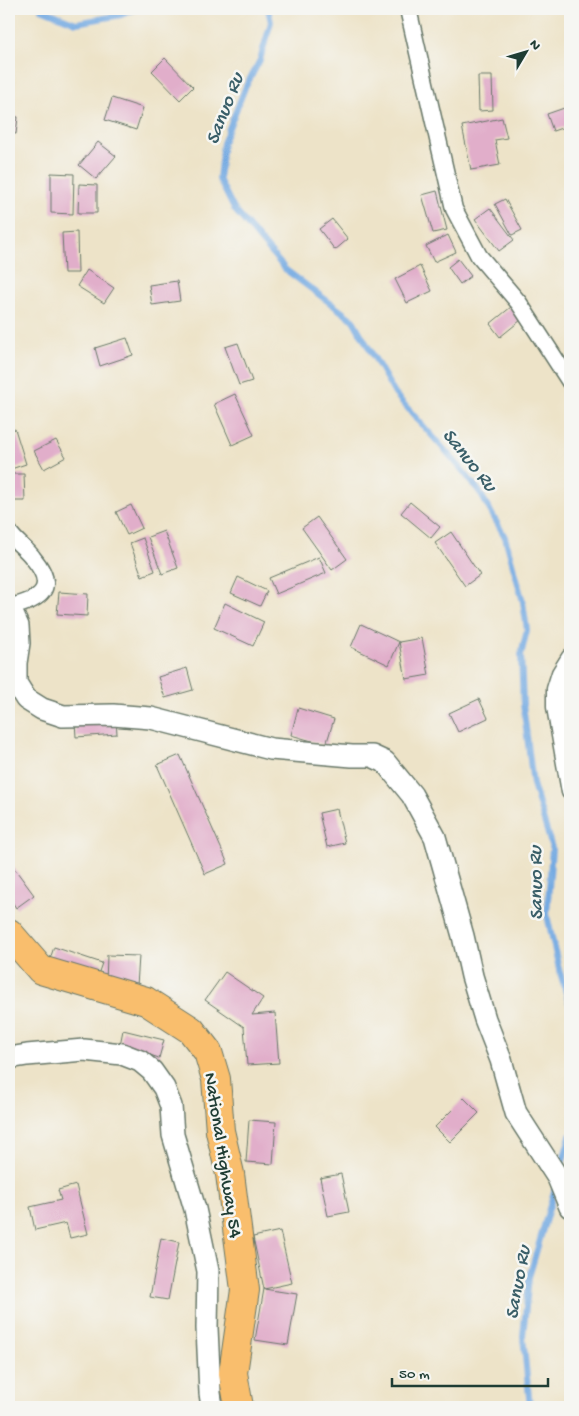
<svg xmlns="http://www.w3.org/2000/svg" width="579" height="1416" font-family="'Gochi Hand',sans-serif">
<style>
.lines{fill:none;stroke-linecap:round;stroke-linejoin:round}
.stream{stroke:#74aae2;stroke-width:6}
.building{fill:#e1aeca}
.minor-casing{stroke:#677768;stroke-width:19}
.tertiary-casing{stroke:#677768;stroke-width:24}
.trunk-casing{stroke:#677768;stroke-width:30}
.minor{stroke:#fff;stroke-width:16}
.tertiary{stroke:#fff;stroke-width:21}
.trunk{stroke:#f9be6d;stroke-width:28}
.labels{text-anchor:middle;stroke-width:5;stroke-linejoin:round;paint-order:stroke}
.street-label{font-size:19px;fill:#1f3d34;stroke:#f6f6f2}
.water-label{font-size:20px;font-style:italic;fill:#395e68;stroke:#f6f6f2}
</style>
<rect width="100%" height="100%" fill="#f6f6f2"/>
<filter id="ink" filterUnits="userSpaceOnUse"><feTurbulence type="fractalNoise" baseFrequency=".02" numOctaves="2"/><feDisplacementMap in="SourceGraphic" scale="10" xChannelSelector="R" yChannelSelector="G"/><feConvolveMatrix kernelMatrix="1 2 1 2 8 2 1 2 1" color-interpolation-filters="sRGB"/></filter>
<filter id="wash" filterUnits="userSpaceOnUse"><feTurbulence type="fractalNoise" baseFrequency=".0096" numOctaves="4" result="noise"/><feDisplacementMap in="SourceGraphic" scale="20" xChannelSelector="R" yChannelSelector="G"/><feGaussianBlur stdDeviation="1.12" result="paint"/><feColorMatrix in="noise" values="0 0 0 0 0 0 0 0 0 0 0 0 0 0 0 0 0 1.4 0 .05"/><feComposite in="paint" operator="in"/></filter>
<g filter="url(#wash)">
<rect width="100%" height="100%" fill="#ede3c8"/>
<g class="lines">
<path class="stream" d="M41,9L76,23L121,15L136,9
M268,9L271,22L260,60L245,88L223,143L219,179L234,209L286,270L353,320L395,394L458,465L479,491L505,537L523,602L527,630L521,655L523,704L533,784L552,848L547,915L559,969L570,1006
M560,1171L570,1136
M530,1407L523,1336L529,1277L555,1188"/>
</g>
<g id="blocks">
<path class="building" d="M165,58L193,87L180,100L152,71Z
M478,76H492L493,110L479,111Z
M9,81L12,82L11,96H9Z
M112,98L143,108L136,130L105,120Z
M570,106V125L553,131L547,114Z
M9,116L18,117L16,134L9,133Z
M502,118L507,138L495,140L500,165L471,170L462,126Z
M98,142L116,156L96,179L79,165Z
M51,173L74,174L73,214L51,213Z
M79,184L97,185V213H78Z
M437,191L447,230L433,233L422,195Z
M505,199L522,230L512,235L495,204Z
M490,208L514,240L499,251L475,219Z
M332,219L348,239L335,250L319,229Z
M77,232L78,273H64L62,233Z
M448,235L456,252L434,262L426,246Z
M458,259L471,276L460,284L448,267Z
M420,266L432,291L407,303L395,279Z
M87,270L114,288L104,303L77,286Z
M177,281L180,301L152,305L149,285Z
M511,307L521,320L500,337L490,324Z
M127,338L133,355L100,366L95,348Z
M238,343L252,381L239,385L225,347Z
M235,394L254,435L232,445L214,404Z
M15,429L26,464L11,469L9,463V431Z
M56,440L66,457L44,469L34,451Z
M9,474H24L25,501H10Z
M410,502L440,527L431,538L401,513Z
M131,505L142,528L127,535L116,512Z
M317,517L347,559L332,570L302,528Z
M164,531L178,568L162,574L148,537Z
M451,532L480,575L465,586L435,543Z
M143,538L155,571L142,576L130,543Z
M319,557L326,573L276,594L269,578Z
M238,577L267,591L260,606L231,593Z
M59,592L88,594L87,616L57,614Z
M225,603L264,622L253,646L214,628Z
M361,624L399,642L389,665L351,647Z
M422,638L429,675L406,679L399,642Z
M187,668L193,690L165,698L158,677Z
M479,699L488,718L458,732L449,713Z
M115,704L117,734L76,737L74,707Z
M298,708L334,719L326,745L291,735Z
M180,755L228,864L205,874L157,765Z
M337,809L345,843L327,847L319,813Z
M9,861L34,895L16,908L9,897Z
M54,947L102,963L95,983L47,968Z
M107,955L139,956L137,986L106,984Z
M225,972L263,998L252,1015L275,1013L279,1063L247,1065L244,1027L205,1000Z
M123,1030L164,1040L159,1058L120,1045Z
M464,1098L479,1113L450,1142L435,1127Z
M249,1120L276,1122L273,1164L246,1162Z
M341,1174L349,1212L328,1216L320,1178Z
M76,1185L88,1234L70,1238L66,1223L35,1230L30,1207L61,1200L58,1190Z
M280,1231L292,1283L264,1289L297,1294L288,1345L255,1340L264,1289L253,1237Z
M161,1238L179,1242L168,1300L150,1297Z"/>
</g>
</g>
<g filter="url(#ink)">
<use href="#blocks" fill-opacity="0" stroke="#677768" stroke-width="1"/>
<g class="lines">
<defs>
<path id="minor" d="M408,9L454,209L479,256L519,303L570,382
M9,532C15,542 26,548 33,558C58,588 41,600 10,607
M570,657L560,673L555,689V707L570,792"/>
<path id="tertiary" d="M9,606L18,626L19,643L16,663V683L26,699L42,709L63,716L113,715L151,718L271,749L352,756H372L385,762L412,795L435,837L463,936L472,976L485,1019L501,1060L516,1113L558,1178L570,1207
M9,1058L27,1055L84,1050L122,1054L140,1061L152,1071L164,1088L171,1106L173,1135L195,1209L208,1271L207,1328L210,1393L212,1407"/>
<path id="trunk" d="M9,933L41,970L146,1001L191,1030L208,1052L216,1079L220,1131L230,1174L245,1290L233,1373L239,1407"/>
</defs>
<use href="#minor" class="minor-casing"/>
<use href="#tertiary" class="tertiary-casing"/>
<use href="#trunk" class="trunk-casing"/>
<use href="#minor" class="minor"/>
<use href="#tertiary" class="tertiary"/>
<use href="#trunk" class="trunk"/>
</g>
</g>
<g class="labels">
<g class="street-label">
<text transform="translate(225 1155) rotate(81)" y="7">National Highway 54</text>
</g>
<g class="water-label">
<text transform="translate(223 108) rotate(-69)" y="7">Sanuo Ru</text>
<text transform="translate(471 459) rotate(51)" y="7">Sanuo Ru</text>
<text transform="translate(534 883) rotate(-91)" y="7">Sanuo Ru</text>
<text transform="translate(516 1282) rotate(-80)" y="7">Sanuo Ru</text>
</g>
</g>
<rect width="579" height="1416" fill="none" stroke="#f6f6f2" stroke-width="30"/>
<g transform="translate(526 52) rotate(52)" stroke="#f6f6f2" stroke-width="4" paint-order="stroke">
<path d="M0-4L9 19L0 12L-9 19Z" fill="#1f3d34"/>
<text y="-8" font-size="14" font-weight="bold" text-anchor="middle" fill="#1f3d34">N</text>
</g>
<path d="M392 1378v8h156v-8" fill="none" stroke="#1f3d34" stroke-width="2.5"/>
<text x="399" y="1378" font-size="15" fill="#1f3d34" stroke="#f6f6f2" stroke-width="4" paint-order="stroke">50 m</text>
</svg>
